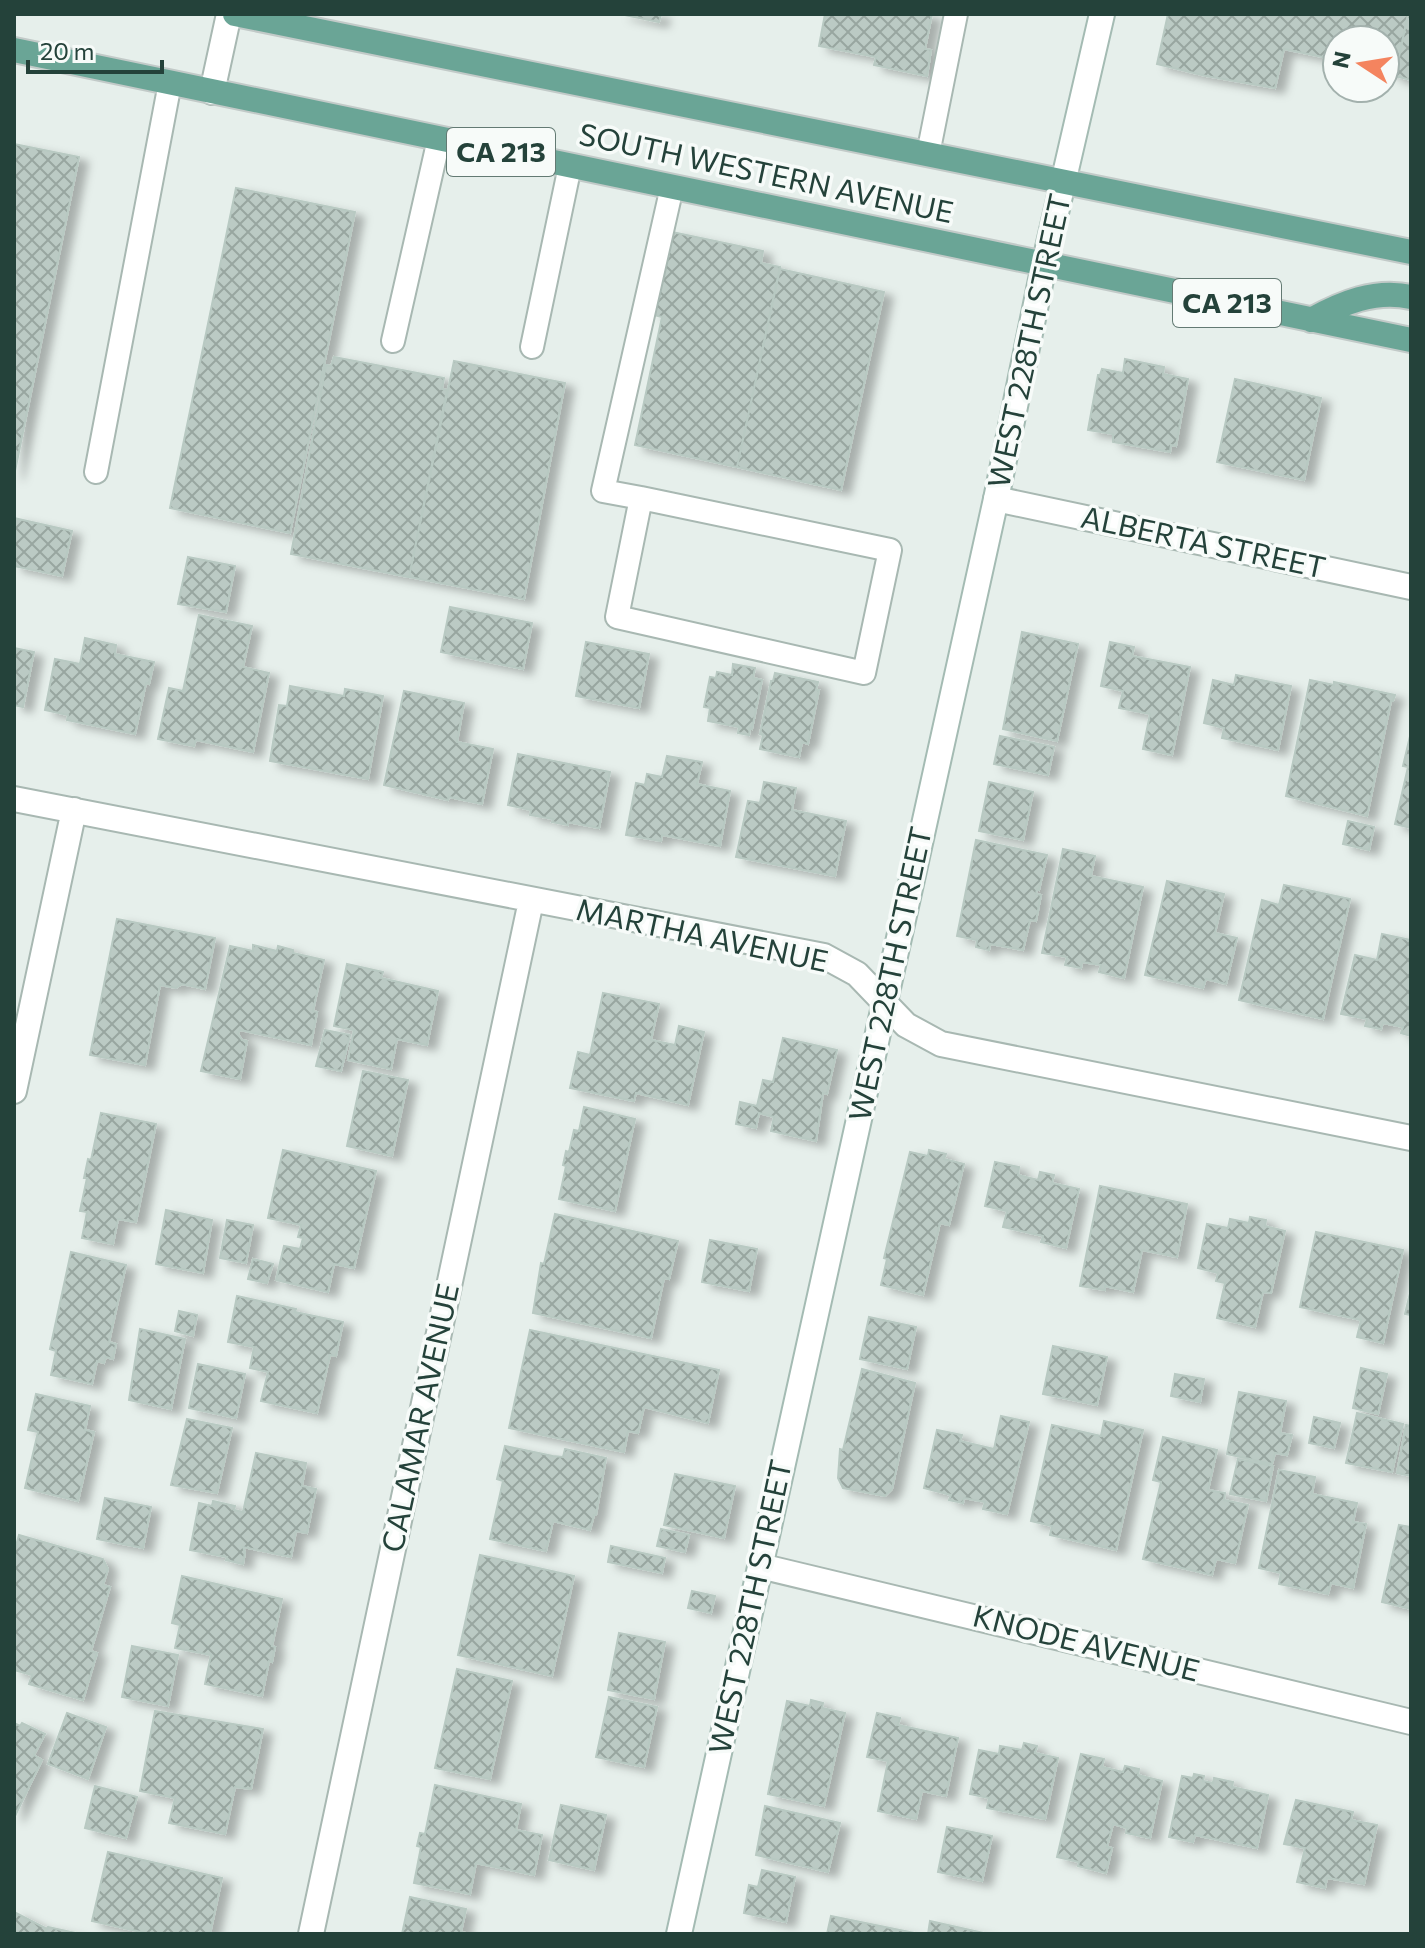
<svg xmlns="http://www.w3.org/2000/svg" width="1425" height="1948" font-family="Commissioner,sans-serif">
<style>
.building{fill:url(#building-cross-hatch);stroke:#b8c9c2;stroke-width:2;filter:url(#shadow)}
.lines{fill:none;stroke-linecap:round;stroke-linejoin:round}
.lane-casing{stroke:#a8b8b2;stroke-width:26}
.street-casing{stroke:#a8b8b2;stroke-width:28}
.secondary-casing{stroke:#a4bbb3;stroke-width:28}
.primary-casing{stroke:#c2cac8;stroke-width:28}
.lane{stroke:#fff;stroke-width:22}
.street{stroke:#fff;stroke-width:24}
.secondary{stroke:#fff;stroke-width:24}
.primary{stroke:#6aa596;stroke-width:24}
.labels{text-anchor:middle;stroke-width:7;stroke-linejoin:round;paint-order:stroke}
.shield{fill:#f7fbf9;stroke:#637a73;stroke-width:2}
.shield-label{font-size:28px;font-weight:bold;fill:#24423a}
.street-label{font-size:30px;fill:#24423a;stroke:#f7fbf9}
</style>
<defs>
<pattern id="building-cross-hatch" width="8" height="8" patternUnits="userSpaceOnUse" patternTransform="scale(2)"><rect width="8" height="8" fill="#bbcac4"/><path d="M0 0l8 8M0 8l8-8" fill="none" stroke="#98a6a0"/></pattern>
<filter id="shadow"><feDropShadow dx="9" dy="5" stdDeviation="4" flood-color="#0004"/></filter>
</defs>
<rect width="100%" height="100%" fill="#e6efeb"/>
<path class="building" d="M620,14H661L659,22Z
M825,14H932L925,49L931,50L927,76L874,65L876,57L819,46Z
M1168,14H1408L1395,76L1393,72L1385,70V40H1337V60L1284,49L1275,88L1206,76L1157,64Z
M1408,14H1411V80L1395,76Z
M14,144L79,157L14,476Z
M236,188L355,212L290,533L170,508Z
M672,232L763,251L761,263L780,267L737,467L635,445L662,317L654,315Z
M780,269L884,292L841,490L737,467Z
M334,357L444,378L442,389L447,390L409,577L291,554L326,365L331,366Z
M1125,359L1164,367L1163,374L1188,379L1176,446L1171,445L1170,452L1113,442V434L1088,430L1098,375H1100L1102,369L1123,373Z
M454,361L565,383L524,599L409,577Z
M1235,379L1321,398L1304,480L1217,462Z
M14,518L72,531L62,576L14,566Z
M188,557L235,566L226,612L178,604Z
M450,607L532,623L523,669L441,652Z
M199,615L252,626L243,667L269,673L253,752L196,740L194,746L158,739L169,688L183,691Z
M1022,632L1078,644L1057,741L1003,729Z
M85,638L116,645L115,654L154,662L149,684L146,683L135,734L67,720L68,715L45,710L55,659L80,664Z
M586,642L649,654L639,708L576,696Z
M1110,642L1134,647L1132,656L1190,667L1172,755L1143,749L1150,714L1119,708L1123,691L1101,686Z
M14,648L34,652L23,707L14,705Z
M733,664L755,668L753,678L762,680L752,729L750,728L749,735L738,733L739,727L708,721L710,708L704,707L710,677L716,678L717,672L732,675Z
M775,673L818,682L816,690H819L808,744L802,742L799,757L760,749L763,735L760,734L771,681H773Z
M1236,675L1291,686L1278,750L1222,738L1224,728L1204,723L1213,680L1234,685Z
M1310,680L1334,685V682L1395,695L1393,701H1391L1367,816L1286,796Z
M290,686L344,696L345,689L383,696L368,779L270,761L279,705L287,706Z
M404,691L464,703L457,742L493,749L482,804L449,797L448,800L384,785Z
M1411,732V828L1395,824L1408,767L1403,766Z
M1000,736L1054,747L1048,775L994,764Z
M518,754L610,772L599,828L568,822V825L552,822L553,819L530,815L531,810L508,805Z
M667,756L702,762L697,784L730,791L720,846L662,835L661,841L626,835L636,783L645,785L647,774L662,777Z
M764,782L796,788L792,810L846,821L835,876L736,857L748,801L760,803Z
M989,782L1033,792L1023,840L979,831Z
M1348,821L1374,827L1369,850L1343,844Z
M976,840L1047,855L1039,890L1037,889L1036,894L1041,895L1036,921L1030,920L1023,950L990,944L989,950L976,947L977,940L957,936Z
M1063,849L1095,856L1091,876L1143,887L1124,978L1099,972L1101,965L1082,962L1081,968L1065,965L1067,957L1042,953Z
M1167,881L1224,894L1215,933L1237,938L1226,984L1206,979L1203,988L1145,975Z
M1284,885L1350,899L1323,1019L1239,1000L1262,900L1279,905Z
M117,919L215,938L205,989L182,984L176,988L160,985L145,1065L90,1055Z
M1382,934L1411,940V1036L1401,1033L1403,1027L1383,1023L1381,1029L1365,1026L1367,1019L1341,1014L1355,955L1377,960Z
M253,945L277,951L278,946L293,950V953L324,960L313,1011L317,1012L311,1045L240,1030L238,1034L242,1040L247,1041L240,1079L201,1071L230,946L253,951Z
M347,964L383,972L381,978L438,991L427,1045L397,1039L391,1069L348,1060L354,1030L334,1026Z
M603,993L659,1004L651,1040L675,1045L679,1026L704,1032L688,1105L636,1093L634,1101L570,1088L578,1052L590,1055Z
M325,1030L350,1035L341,1071L316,1066Z
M783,1038L837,1050L827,1094L823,1093L816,1141L771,1131L774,1117L759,1113L756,1128L736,1124L740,1102L757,1106L763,1080L773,1082Z
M363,1071L408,1080L392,1156L347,1146Z
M584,1107L635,1119L615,1211L559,1199L566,1166L563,1165L566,1151L569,1152L574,1130L579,1131Z
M101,1113L156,1124L136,1222L118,1219L113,1244L82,1238L87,1212L80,1211L87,1178H84L88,1159L91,1160Z
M283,1150L376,1171L354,1268L334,1264L328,1292L276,1280L284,1246L300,1249L303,1238L298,1237L301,1225L268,1218Z
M929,1150L946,1154L944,1159L964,1164L949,1225L940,1223L923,1295L881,1285L887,1259L884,1258L910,1152L928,1156Z
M995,1162L1019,1167L1018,1175L1038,1180L1040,1172L1054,1175L1052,1183L1079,1189L1066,1248L1041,1242L1043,1236L1003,1227L1007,1211L985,1206Z
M1100,1186L1187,1204L1177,1257L1142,1250L1133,1292L1105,1286V1290L1080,1286Z
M166,1210L212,1220L203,1273L156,1264Z
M555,1214L678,1241L669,1279L664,1278L651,1338L533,1313L541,1263L544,1264Z
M1250,1217L1266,1220L1265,1226L1285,1231L1271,1293L1263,1292L1255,1327L1217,1318L1225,1283L1216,1281L1218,1273L1198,1268L1207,1224L1228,1228L1230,1219L1249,1223Z
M227,1220L253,1225L246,1263L220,1258Z
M1316,1232L1403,1250L1383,1343L1357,1337L1361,1320L1300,1307Z
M710,1240L757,1249L749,1291L702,1282Z
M71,1252L126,1265L109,1342L116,1344L113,1359L106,1357L104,1363L97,1361L92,1384L51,1375L56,1351L50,1349Z
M253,1259L273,1264L267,1283L248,1279Z
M1411,1289V1315L1405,1314Z
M237,1296L296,1309L295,1312L343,1322L336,1356L330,1355L317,1413L261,1401L268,1372L250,1368L254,1347L228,1342Z
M179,1311L197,1315L193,1336L175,1331Z
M869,1317L916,1327L907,1369L860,1359Z
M140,1329L185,1339L171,1409L129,1400Z
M530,1330L719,1370L708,1423L644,1407L638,1433L628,1431L624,1452L509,1428Z
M1053,1346L1107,1357L1097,1405L1043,1394Z
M198,1364L245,1374L236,1418L189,1408Z
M1361,1368L1387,1374L1378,1414L1353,1408Z
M862,1369L915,1383L892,1489L885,1496L843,1488L838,1478L840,1449L843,1450Z
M1175,1374L1204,1379L1200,1402L1171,1396Z
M1239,1392L1286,1401L1280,1433L1292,1435L1287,1455L1275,1453L1272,1464L1227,1454Z
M36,1394L90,1406L85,1430L94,1432L78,1501L25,1488L38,1432L28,1430Z
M1357,1413L1403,1424L1392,1472L1346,1463Z
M1001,1416L1029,1422L1007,1514L983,1509L985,1502L964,1498L963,1503L949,1500L951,1495L924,1488L937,1430L962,1435L960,1441L994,1449Z
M1314,1417L1340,1423L1334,1448L1309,1443Z
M187,1419L232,1428L217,1493L171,1485Z
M1104,1421L1143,1430L1116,1550L1050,1535L1052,1526L1031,1521L1052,1425L1101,1436Z
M1406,1425L1411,1426V1476L1397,1473Z
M1163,1437L1217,1450L1208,1490L1225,1493L1224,1500L1248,1505L1235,1563L1216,1559L1212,1575L1143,1559L1161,1482L1153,1480Z
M505,1446L553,1456L563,1457L565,1449L606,1458L596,1515H594L590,1530L553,1521L546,1551L490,1539L503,1481L497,1479Z
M256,1453L306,1463L302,1486L316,1489L307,1533L296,1531L291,1557L243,1547L245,1552L243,1564L226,1560L227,1557L190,1550L199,1503L212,1506L213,1501L235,1506L234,1510L243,1512Z
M1238,1459L1273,1466L1266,1501L1230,1494Z
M1279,1470L1315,1477L1312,1494L1357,1503L1353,1522L1366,1524L1353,1588L1331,1583L1328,1594L1279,1584L1281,1573L1259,1568Z
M675,1474L735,1486L724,1538L664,1525Z
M105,1498L151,1507L143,1548L97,1539Z
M1399,1525L1411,1527V1609L1382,1602Z
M661,1529L689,1535L685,1552L657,1546Z
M19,1535L103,1559L108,1569L103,1585L110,1587L91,1651L97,1653L83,1700L29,1684L32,1675L14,1670V1553Z
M611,1546L665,1558L662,1573L608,1562Z
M480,1555L574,1576L552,1676L458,1655Z
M182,1576L282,1599L272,1646L275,1647L272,1662L269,1661L262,1696L205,1684L211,1655L175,1648L180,1625L172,1623Z
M692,1591L715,1596L711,1613L688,1608Z
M619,1633L665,1642L654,1699L608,1690Z
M132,1646L178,1655L168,1706L122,1697Z
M457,1669L512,1681L490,1779L435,1768Z
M609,1697L657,1707L644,1767L596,1757Z
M811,1700L823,1703L822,1708L845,1713L824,1806L768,1794L787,1701L810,1706Z
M155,1711L263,1729L251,1789L235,1787L225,1834L169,1823L175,1798L140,1791Z
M67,1713L106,1727L88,1779L48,1764Z
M877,1713L900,1718L898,1725L958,1738L946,1796L922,1791L916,1819L878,1811L888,1761L867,1757Z
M14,1723L20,1726L22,1723L45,1734L34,1755L42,1760L14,1818Z
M1024,1743L1037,1746L1035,1753L1058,1758L1045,1819L987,1808L989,1798L970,1794L979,1750L999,1754L1000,1746L1022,1750Z
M1081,1754L1104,1759L1102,1767L1123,1772L1125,1766L1139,1769L1138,1775L1162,1781L1150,1838L1126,1833L1127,1828L1113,1824L1107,1847L1112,1848L1106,1873L1078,1866L1079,1862L1057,1857Z
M1194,1774L1204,1776L1203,1781L1213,1783L1214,1778L1233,1782L1232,1787L1268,1795L1257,1848L1195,1835L1193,1842L1169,1837L1182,1776L1193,1778Z
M435,1785L521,1804L516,1830L542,1835L534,1875L476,1863L470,1894L414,1883L421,1847L417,1846L420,1833L425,1834Z
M95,1786L137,1797L126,1838L85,1828Z
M1296,1800L1353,1812L1351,1820L1377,1825L1364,1884L1327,1878L1325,1888L1297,1882L1305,1848L1284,1844Z
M561,1805L606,1815L594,1870L549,1860Z
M765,1806L840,1823L828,1872L756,1855Z
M947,1827L992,1836L982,1881L938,1872Z
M108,1852L222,1878L210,1934H150L92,1921Z
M762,1870L795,1877L786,1922L744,1913L749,1885L758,1887Z
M410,1897L466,1909L461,1932L470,1934H402Z
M14,1912L47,1929L44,1934H14Z
M831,1916L915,1933V1934H827Z
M930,1921L988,1934H928Z
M48,1927L80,1934H45Z"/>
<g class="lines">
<defs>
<path id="lane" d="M928,154L956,14
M393,341L439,139
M532,347L570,166
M96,472L170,83
M641,498L617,617L864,673L890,550L641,498L603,491L672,187"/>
<path id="street" d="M212,92L229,14
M996,499L1411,587
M14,799L824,956L857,974L906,1025L941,1044L1411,1138
M14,1091L74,810
M760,1566L1411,1722
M311,1934L531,901"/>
<path id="secondary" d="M679,1934L996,499L1044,265L1102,14"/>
<path id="primary" d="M235,14L1411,252
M14,50L1411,340
M1311,320C1342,303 1375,289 1411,297"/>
</defs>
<use href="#lane" class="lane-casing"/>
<use href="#street" class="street-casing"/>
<use href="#secondary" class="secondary-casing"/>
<use href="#primary" class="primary-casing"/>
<use href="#lane" class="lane"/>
<use href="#street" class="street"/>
<use href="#secondary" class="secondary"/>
<use href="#primary" class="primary"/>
</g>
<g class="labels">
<g class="shield">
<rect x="447" y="128" width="108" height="48" rx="6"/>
<rect x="1173" y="279" width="108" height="48" rx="6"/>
</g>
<g class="shield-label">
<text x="501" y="162">CA 213</text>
<text x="1227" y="313">CA 213</text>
</g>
<g class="street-label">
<text transform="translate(766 174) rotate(12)" y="10">SOUTH WESTERN AVENUE</text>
<text transform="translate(1030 341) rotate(-78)" y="10">WEST 228TH STREET</text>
<text transform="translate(1203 543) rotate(12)" y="10">ALBERTA STREET</text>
<text transform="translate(702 936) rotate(12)" y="10">MARTHA AVENUE</text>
<text transform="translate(891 974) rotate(-78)" y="10">WEST 228TH STREET</text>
<text transform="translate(421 1418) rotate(-78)" y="10">CALAMAR AVENUE</text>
<text transform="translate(751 1607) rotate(-78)" y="10">WEST 228TH STREET</text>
<text transform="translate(1086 1644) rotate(14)" y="10">KNODE AVENUE</text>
</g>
</g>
<rect width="1425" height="1948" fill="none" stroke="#24423a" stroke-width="32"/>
<g transform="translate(1361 64) rotate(282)"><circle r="38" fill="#f7fbf9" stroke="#a3b1ad" stroke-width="2"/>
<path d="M0-6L14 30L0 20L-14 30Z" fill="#f4845f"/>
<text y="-12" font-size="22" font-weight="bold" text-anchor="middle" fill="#24423a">N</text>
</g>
<path d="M28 60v12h134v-12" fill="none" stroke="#24423a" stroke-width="4"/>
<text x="40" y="60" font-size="24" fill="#24423a" stroke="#f7fbf9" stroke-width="6" paint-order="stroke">20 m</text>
</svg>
